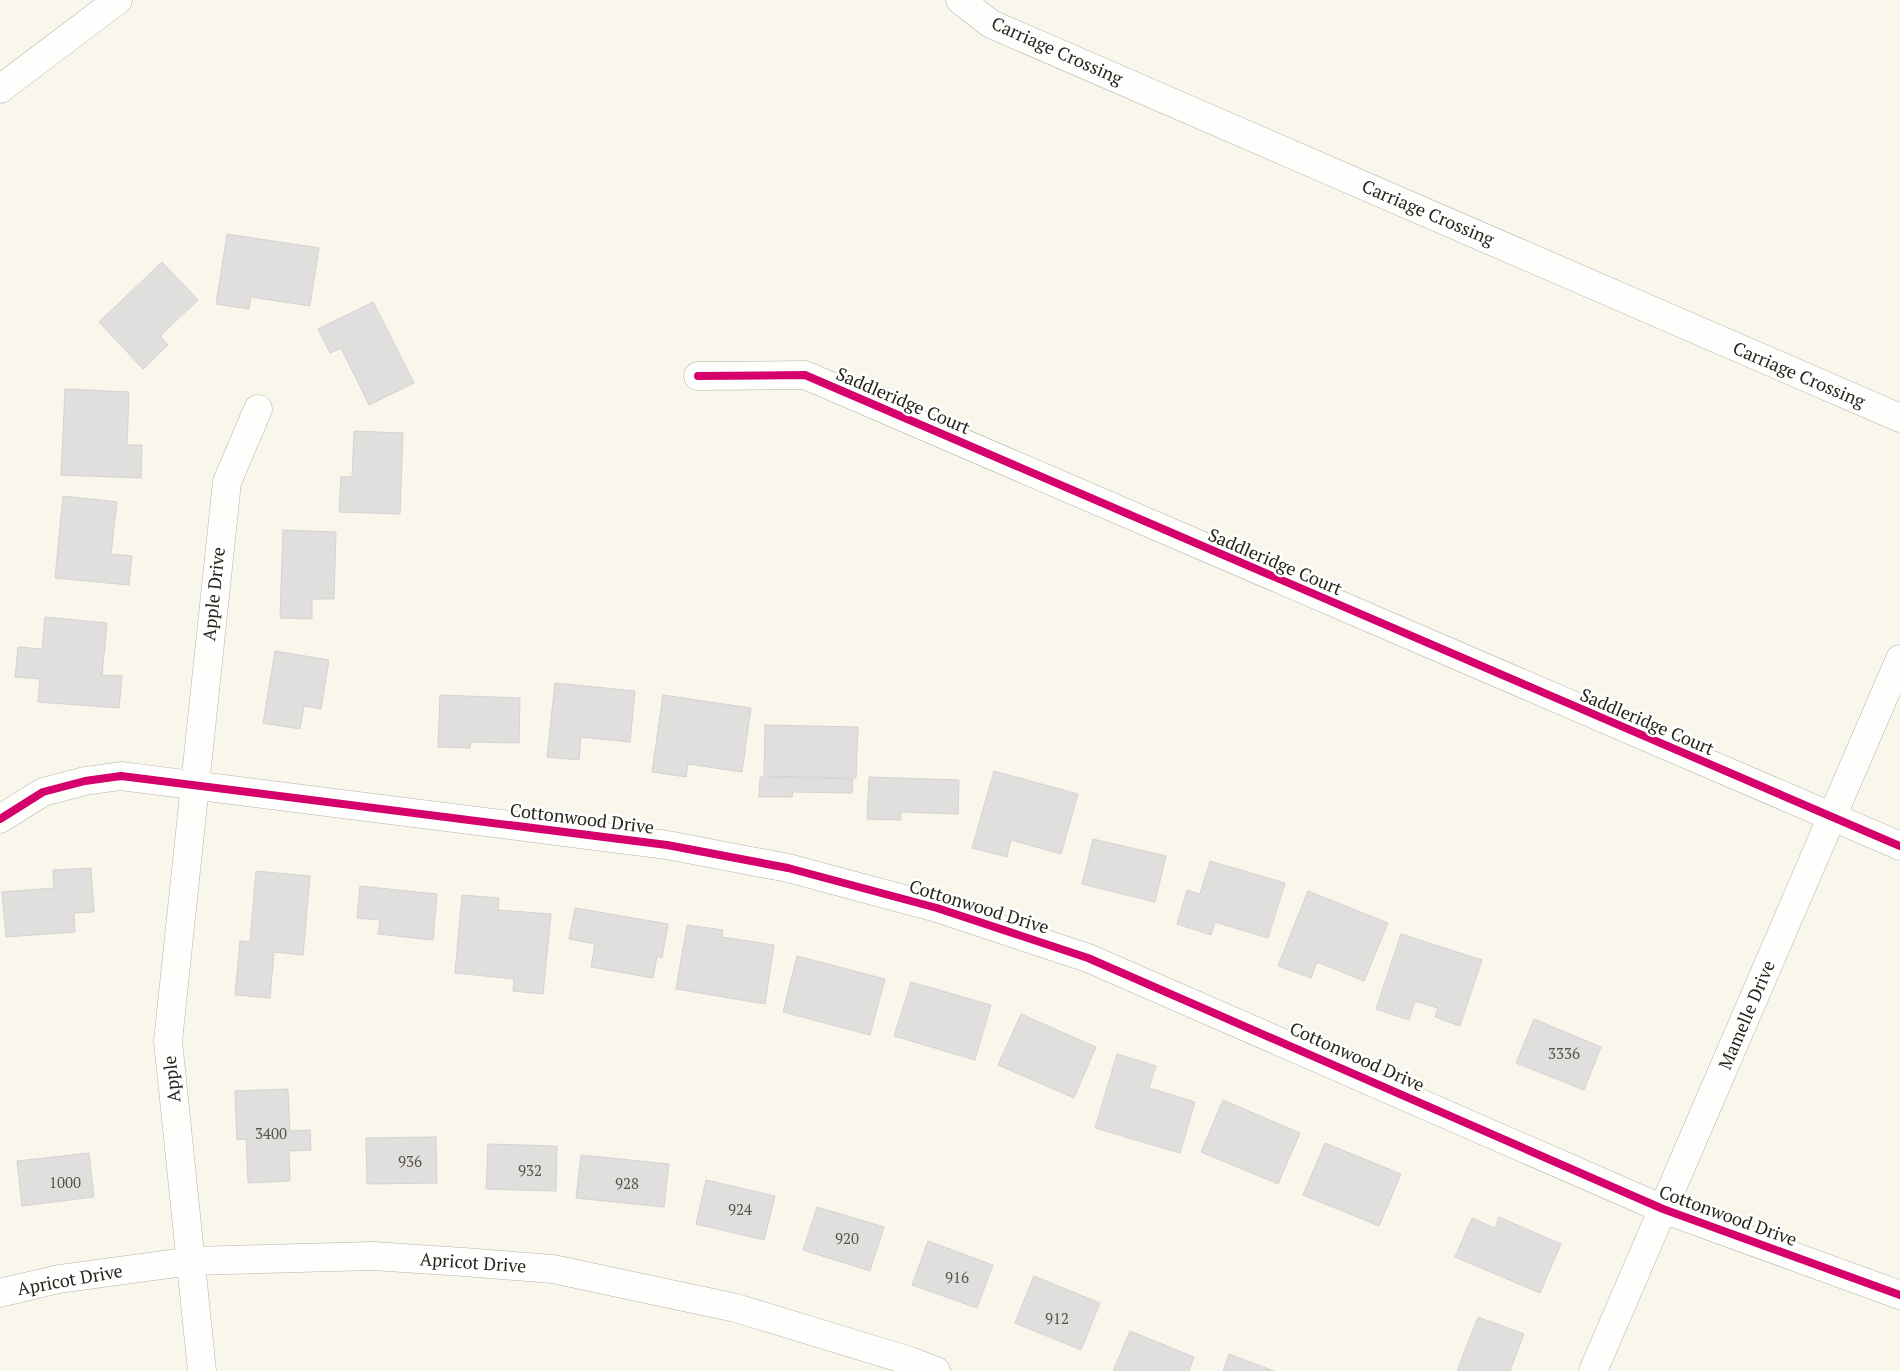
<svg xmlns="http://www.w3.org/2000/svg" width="1900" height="1371" font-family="'PT Serif',serif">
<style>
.building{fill:#e1dfde;stroke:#d5d3d2}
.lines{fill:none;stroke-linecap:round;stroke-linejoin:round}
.minor-casing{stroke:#b6b3aa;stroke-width:29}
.minor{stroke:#fefefc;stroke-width:28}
.cycleway-casing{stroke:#fff;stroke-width:11}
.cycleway{stroke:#d6006c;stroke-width:8}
.labels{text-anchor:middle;stroke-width:5;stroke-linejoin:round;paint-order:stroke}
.number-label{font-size:15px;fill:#56544c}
.street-label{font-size:18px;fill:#27251c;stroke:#fff}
</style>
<rect width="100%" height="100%" fill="#f9f6eb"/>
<path class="building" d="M227,234L319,248L310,306L251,297L249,309L216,304Z
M162,262L198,300L160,336L168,345L143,369L99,322Z
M373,302L414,383L369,405L341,348L330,353L318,329Z
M65,389L129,392L127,445H142L141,478L61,475Z
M354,431L403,433L400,514L339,512L341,477H352Z
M63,496L117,502L111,554L132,556L129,585L55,578Z
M283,530L336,532L334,599H312V619L280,618Z
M45,617L107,623L102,675L122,676L119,708L38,702L40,679L15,677L18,647L42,649Z
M275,651L329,660L321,709L304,706L300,729L263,723Z
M555,683L635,691L630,742L581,737L579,760L547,757Z
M440,695L520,698L519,743L471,742L470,748L438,747Z
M663,695L751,708L742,772L688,764L686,777L652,772Z
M765,725L858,727L856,778L764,776Z
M994,771L1078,794L1061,854L1011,840L1007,857L972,848Z
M760,777L853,779L852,793L793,792L792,797H759Z
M869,777L959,780L958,814L901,812V820L867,819Z
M1093,839L1166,856L1155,902L1082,884Z
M1210,861L1285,883L1268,938L1215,922L1211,935L1177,924L1187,890L1200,894Z
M91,868L94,912L74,913L75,932L6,937L2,892L54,888L53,870Z
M256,871L310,876L303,955L274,952L270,998L235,995L240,941L250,942Z
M360,886L437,894L433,940L378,934L380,920L357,918Z
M1308,891L1388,923L1364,981L1317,962L1311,978L1278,966Z
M462,895L499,898L498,910L551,914L543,994L513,991L514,979L455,973Z
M575,908L668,924L662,958L657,956L653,978L591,967L595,944L569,939Z
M687,925L723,930L722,937L774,945L765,1004L676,989Z
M1401,934L1482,960L1460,1026L1435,1017L1438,1008L1415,1001L1409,1020L1376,1009Z
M797,956L885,979L870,1035L783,1012Z
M911,982L991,1005L975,1060L894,1036Z
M1021,1014L1096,1047L1074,1098L998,1065Z
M1534,1019L1601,1047L1584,1090L1516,1063Z
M1117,1054L1156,1066L1149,1088L1195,1102L1180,1153L1095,1128Z
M288,1089L290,1131L310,1130L311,1150L289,1151L290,1181L248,1183L246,1139L237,1140L235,1091Z
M1223,1100L1300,1133L1278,1184L1201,1152Z
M436,1137L437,1183L367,1184L366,1138Z
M1325,1143L1401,1174L1379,1226L1303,1195Z
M488,1144L557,1146L556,1191L486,1189Z
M89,1153L94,1197L22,1206L17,1161Z
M581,1155L669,1164L664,1207L576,1198Z
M706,1180L775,1196L764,1240L696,1224Z
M817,1207L884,1227L870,1271L803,1250Z
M1499,1217L1561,1244L1540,1293L1455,1257L1472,1218L1495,1228Z
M928,1241L993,1265L977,1308L912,1285Z
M1034,1276L1100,1303L1081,1350L1015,1323Z
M1478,1317L1524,1334L1510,1371H1457Z
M1130,1331L1194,1357L1189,1371H1113Z
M1229,1354L1274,1371H1223Z"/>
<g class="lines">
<defs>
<path id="minor" d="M960,0L991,24L1900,418
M0,89L118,0
M698,376L805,375L1900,846
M0,819L43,792L85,781L121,776L667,845L788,868L937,908L1088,958L1663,1209L1900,1295
M0,1293L59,1279L192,1261L373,1256L464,1262L553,1269L736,1308L910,1361L936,1371
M202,1371L168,1041L227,482L258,409
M1593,1371L1900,659"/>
</defs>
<use href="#minor" class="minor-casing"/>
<use href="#minor" class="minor"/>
<defs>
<path id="cycleway" d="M698,376L805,375L1900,846
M0,819L43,792L85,781L121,776L667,845L788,868L937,908L1088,958L1663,1209L1900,1295"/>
</defs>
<use href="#cycleway" class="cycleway-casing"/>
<use href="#cycleway" class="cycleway"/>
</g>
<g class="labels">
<g class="number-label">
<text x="1564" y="1059">3336</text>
<text x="271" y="1139">3400</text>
<text x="410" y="1167">936</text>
<text x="530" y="1176">932</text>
<text x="65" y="1188">1000</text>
<text x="627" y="1189">928</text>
<text x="740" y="1215">924</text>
<text x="847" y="1244">920</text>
<text x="957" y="1283">916</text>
<text x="1057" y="1324">912</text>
</g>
<g class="street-label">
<text transform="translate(1057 51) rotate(24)" y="6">Carriage Crossing</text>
<text transform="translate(1428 213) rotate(23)" y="6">Carriage Crossing</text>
<text transform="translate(1799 375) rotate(23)" y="6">Carriage Crossing</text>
<text transform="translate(903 401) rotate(23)" y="6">Saddleridge Court</text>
<text transform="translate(1275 562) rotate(23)" y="6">Saddleridge Court</text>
<text transform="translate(214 594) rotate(-84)" y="6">Apple Drive</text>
<text transform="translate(1647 722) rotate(23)" y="6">Saddleridge Court</text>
<text transform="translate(582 819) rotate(7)" y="6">Cottonwood Drive</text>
<text transform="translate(979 907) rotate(17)" y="6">Cottonwood Drive</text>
<text transform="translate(1747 1015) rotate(-67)" y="6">Mamelle Drive</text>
<text transform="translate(1357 1057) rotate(24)" y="6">Cottonwood Drive</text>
<text transform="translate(172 1079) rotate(-96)" y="6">Apple</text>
<text transform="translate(1728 1216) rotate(20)" y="6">Cottonwood Drive</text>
<text transform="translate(473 1263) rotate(4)" y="6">Apricot Drive</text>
<text transform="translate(70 1280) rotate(-10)" y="6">Apricot Drive</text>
</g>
</g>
</svg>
